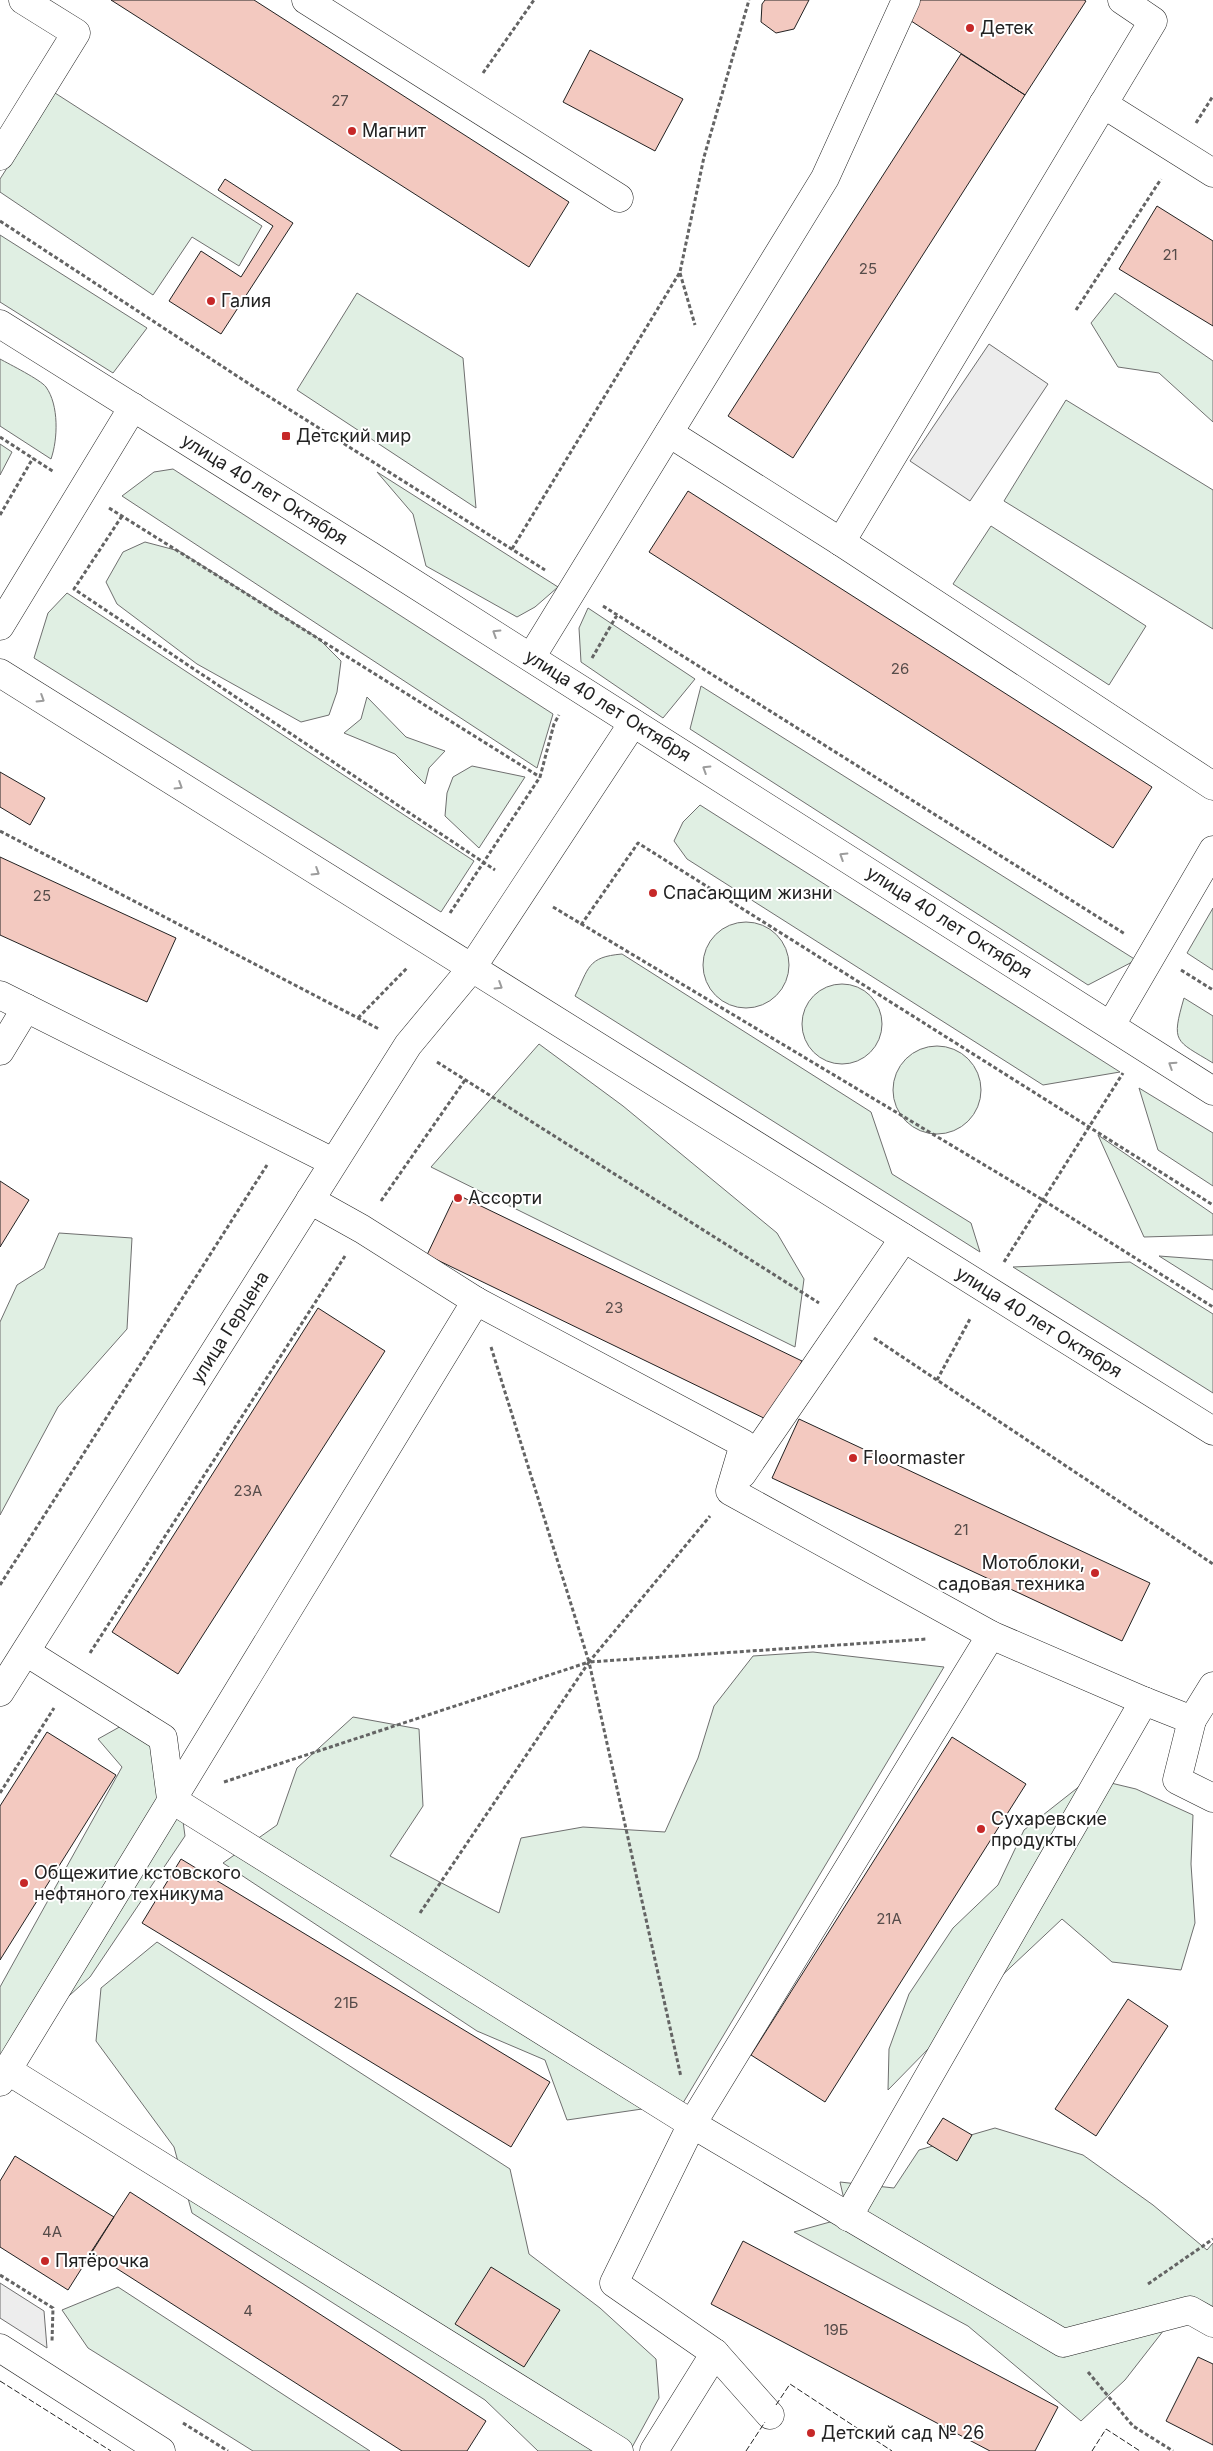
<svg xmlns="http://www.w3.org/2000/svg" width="1213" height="2451" font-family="Inter,sans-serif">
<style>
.green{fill:#e0efe3;stroke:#6f6f6f}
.parking{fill:#ededed;stroke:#6f6f6f}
.building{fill:#f3c9c0;stroke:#222}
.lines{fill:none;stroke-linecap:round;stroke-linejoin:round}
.minor-casing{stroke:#222;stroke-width:29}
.path{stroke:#646464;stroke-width:3;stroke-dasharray:4 2.5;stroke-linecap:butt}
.minor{stroke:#fff;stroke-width:28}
.fence{stroke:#222;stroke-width:1;stroke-dasharray:6 2.5;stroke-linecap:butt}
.oneway{stroke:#9c9c9c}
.poi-dot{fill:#c62828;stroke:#fff;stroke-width:2}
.labels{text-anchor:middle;stroke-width:4;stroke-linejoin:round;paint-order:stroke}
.number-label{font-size:15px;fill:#564c4a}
.poi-label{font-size:18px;fill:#222;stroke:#fff;text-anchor:start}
.street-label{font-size:18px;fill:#222;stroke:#fff}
</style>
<rect width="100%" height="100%" fill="#fff"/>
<path class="green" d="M55,93L262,226L239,266L192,237L153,295L0,192V179Z
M0,235L147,328L113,373L0,302Z
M357,293L463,358L476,508L297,390Z
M1115,293L1213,361V422L1159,373L1118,367L1091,323Z
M0,359C9,364 41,380 46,387C59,405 58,439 51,459L0,426Z
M1066,400L1213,490V629L1004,501Z
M0,444L12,452L0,475Z
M173,469L553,714L537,768L122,496L154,472Z
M377,472L558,587L535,607L517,617L426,566L413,514Z
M991,526L1146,626L1109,685L953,584Z
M145,542L179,551L318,638L341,661L337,692L329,715L301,722L197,664L117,604L106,582L123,552Z
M67,593L474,861L441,912L34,658L48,613Z
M588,608L695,679L663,718L581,662L579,628Z
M701,686L1136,960L1088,985L690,729Z
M367,697L406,737L445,751L429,768L425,784L395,754L344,733L361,719Z
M472,766L525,777L479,848L445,816L447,793L453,777Z
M700,805L1120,1072L1043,1085L687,859L674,841L683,822Z
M1213,908V970L1187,953Z
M703 965a43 43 0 1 1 86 0a43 43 0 1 1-86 0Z
M622,954L871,1112L892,1174L971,1223L980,1252L575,996C589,968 587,957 622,954Z
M802 1024a40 40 0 1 1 80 0a40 40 0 1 1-80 0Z
M1184,998L1213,1016V1063C1175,1040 1171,1043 1184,998Z
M539,1044L623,1106L777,1233L804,1279L795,1347L431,1167Z
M893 1090a44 44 0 1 1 88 0a44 44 0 1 1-88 0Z
M1139,1088L1213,1133V1186L1158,1150Z
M1098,1135L1213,1214V1235L1144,1237Z
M59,1233L132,1238L127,1329L58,1407L0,1515V1322L17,1285L44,1268Z
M1159,1256L1213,1260V1290Z
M1130,1262L1213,1314V1393L1013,1267Z
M813,1652L944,1667L683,2103L567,2120L545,2060L477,2031L223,1863L277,1825L297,1768L353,1717L419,1729L423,1806L390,1856L499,1913L521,1838L583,1827L665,1832L698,1758L714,1706L753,1656Z
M148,1711L172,1739L185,1836L90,1977L0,2058V1987L122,1767L98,1739Z
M1090,1778L1136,1789L1193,1815L1191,1864L1195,1923L1181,1970L1112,1962L1062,1919L979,1997L888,2090L889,2049L909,1994L953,1928L998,1885L1024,1830Z
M157,1942L510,2169L529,2254L600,2308L656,2359L659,2398L630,2451H538L485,2400L192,2213L174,2147L96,2041L101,1988Z
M995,2128L1083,2155L1153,2205L1207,2250L1213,2243V2317L1185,2303L1125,2380L1081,2421L968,2326L794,2232L848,2217L840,2182L894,2188L919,2150Z
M118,2287L370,2451H253L88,2348L62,2310Z"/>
<path class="parking" d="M989,344L1048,384L970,501L910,461Z
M0,2283L44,2311L47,2348L0,2318Z"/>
<path class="building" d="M111,0H254L569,202L529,267Z
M765,0H809L794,29L776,33L761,22L762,4Z
M916,0H1084L1086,1L1025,95L905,17Z
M590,50L683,99L655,151L563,102Z
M961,54L1025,95L793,458L728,416Z
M225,179L293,223L221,334L169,301L201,251L241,277L273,226L218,190Z
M1157,206L1213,241V326L1119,269Z
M688,491L1152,787L1113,848L649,552Z
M0,772L45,798L30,825L0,807Z
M0,857L176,938L147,1002L0,935Z
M0,1181L29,1200L0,1247Z
M456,1194L802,1361L772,1422L427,1255Z
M318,1308L385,1351L178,1674L112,1632Z
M799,1419L1150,1583L1122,1641L772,1478Z
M47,1732L116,1775L0,1960V1806Z
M952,1737L1026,1784L825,2102L751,2055Z
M181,1859L550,2082L511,2147L142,1923Z
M1128,1999L1168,2026L1096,2136L1055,2109Z
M943,2118L972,2135L957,2161L927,2143Z
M15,2156L114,2217L68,2290L0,2247V2181Z
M130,2192L486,2421L467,2451H402L91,2252Z
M743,2241L1058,2407L1035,2451H990L711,2304Z
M491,2267L560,2310L524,2367L455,2324Z
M1198,2357L1213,2364V2445L1166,2421Z"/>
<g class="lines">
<defs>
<g id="minor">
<path d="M306,0L619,198"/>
<path d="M1103,104L1213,173"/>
<path d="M0,156L76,33L23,0"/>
<path id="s1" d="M0,324C406,577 810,833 1213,1091"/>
<path d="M669,433L841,542L1213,786"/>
<path d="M841,542L1153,21L1122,0"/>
<path d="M0,626L133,407"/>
<path d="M532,656L825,178L906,0"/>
<path id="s2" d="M0,673L1213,1431"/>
<path d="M0,995L333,1162"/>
<path d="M1111,1025L1213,850"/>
<path d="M0,1051L26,1008"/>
<path d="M310,1200L362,1229L476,1301L744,1444L730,1491L991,1635L1144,1701L1192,1720L1177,1780L1213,1798"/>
<path d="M742,1474L904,1238"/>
<path d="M26,1652L163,1738L171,1799L692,2124L1063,2343L1190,2310L1213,2323"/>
<path id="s3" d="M0,1692L408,1045L471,969L633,723"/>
<path d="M1192,1720L1213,1686"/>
<path d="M7,2070L619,2451"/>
<path d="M0,2082L476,1301"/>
<path d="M848,2217L1144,1701"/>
<path d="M0,2348L161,2451"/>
<path d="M770,2415L715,2353L614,2283L692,2124L991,1635"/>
<path d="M654,2451L715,2353"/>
</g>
</defs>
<use href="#minor" class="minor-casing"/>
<path class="path" d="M483,73L534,0
M1196,123L1213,96
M0,221L260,391L545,570
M680,273L695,325
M1076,310L1161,179
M0,437L54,472
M109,508L540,777
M0,515L33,458
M122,516L74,589L495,870
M512,549L680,272L704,157L749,0
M603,606L1125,934
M592,658L617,615
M0,831L379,1029
M553,907L1043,1200L1213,1307
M450,913L540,777L554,724L559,715
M581,925L638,843L1213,1205
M1181,970L1213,990
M358,1018L408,967
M437,1062L819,1303
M381,1201L465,1080
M1004,1262L1123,1073
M874,1338L1213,1564
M491,1347L589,1662L927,1639
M937,1380L970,1319
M0,1585L267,1165
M90,1653L345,1256
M224,1782L589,1662L710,1516
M0,1793L54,1708
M420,1913L589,1662L681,2077
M0,2275L53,2308L52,2342
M1148,2284L1213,2239
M1088,2372L1133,2426L1173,2451
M183,2423L228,2451"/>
<use href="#minor" class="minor"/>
<path class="fence" d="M0,2381L111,2451
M776,2405L790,2384L892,2451
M746,2451L765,2422
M1092,2451L1106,2429L1140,2451"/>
</g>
<defs><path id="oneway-chevron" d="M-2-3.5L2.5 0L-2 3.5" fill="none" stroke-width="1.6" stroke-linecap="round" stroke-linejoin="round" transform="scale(1.25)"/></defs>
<g class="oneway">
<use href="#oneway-chevron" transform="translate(496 633) rotate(-148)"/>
<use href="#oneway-chevron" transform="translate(41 699) rotate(32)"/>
<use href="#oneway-chevron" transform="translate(706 769) rotate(-148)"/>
<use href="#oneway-chevron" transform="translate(179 786) rotate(32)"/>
<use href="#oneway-chevron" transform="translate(843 856) rotate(-148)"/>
<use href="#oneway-chevron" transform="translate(316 872) rotate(32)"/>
<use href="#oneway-chevron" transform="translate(499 986) rotate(32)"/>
<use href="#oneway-chevron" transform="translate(1172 1065) rotate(-147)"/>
</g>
<g class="poi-dot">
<circle cx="970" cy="28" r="5"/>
<circle cx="352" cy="131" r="5"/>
<circle cx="211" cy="301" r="5"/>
<rect x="281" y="431" width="10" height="10" rx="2.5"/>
<circle cx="653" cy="893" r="5"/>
<circle cx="458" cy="1198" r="5"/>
<circle cx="853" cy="1458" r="5"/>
<circle cx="1095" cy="1573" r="5"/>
<circle cx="981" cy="1829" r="5"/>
<circle cx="24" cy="1883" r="5"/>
<circle cx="45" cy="2261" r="5"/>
<circle cx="811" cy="2433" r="5"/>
</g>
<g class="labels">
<g class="number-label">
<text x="340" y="106">27</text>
<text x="1170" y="260">21</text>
<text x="868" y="274">25</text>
<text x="900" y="674">26</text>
<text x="42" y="901">25</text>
<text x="614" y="1313">23</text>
<text x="248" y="1496">23А</text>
<text x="961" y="1535">21</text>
<text x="889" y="1924">21А</text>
<text x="346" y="2008">21Б</text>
<text x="52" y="2237">4А</text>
<text x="248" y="2316">4</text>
<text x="836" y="2335">19Б</text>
</g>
<g class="poi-label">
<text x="980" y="34">Детек</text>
<text x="362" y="137">Магнит</text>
<text x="221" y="307">Галия</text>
<text x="296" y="442">Детский мир</text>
<text x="663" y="899">Спасающим жизни</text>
<text x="468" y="1204">Ассорти</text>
<text x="863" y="1464">Floormaster</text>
<text x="1085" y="1569" text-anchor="end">Мотоблоки,<tspan x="1085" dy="21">садовая техника</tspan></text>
<text x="991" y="1825">Сухаревские<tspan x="991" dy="21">продукты</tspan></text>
<text x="34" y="1879">Общежитие кстовского<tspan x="34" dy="21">нефтяного техникума</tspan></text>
<text x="55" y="2267">Пятёрочка</text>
<text x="821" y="2439">Детский сад № 26</text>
</g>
<g class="street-label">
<text dy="6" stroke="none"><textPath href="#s1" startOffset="312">улица 40 лет Октября</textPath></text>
<text dy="6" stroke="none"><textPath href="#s1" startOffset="718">улица 40 лет Октября</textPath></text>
<text dy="6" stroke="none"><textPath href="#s1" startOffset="1122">улица 40 лет Октября</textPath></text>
<text dy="6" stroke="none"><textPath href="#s2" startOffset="1225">улица 40 лет Октября</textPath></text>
<text dy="6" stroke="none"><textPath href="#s3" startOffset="431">улица Герцена</textPath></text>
</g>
</g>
</svg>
